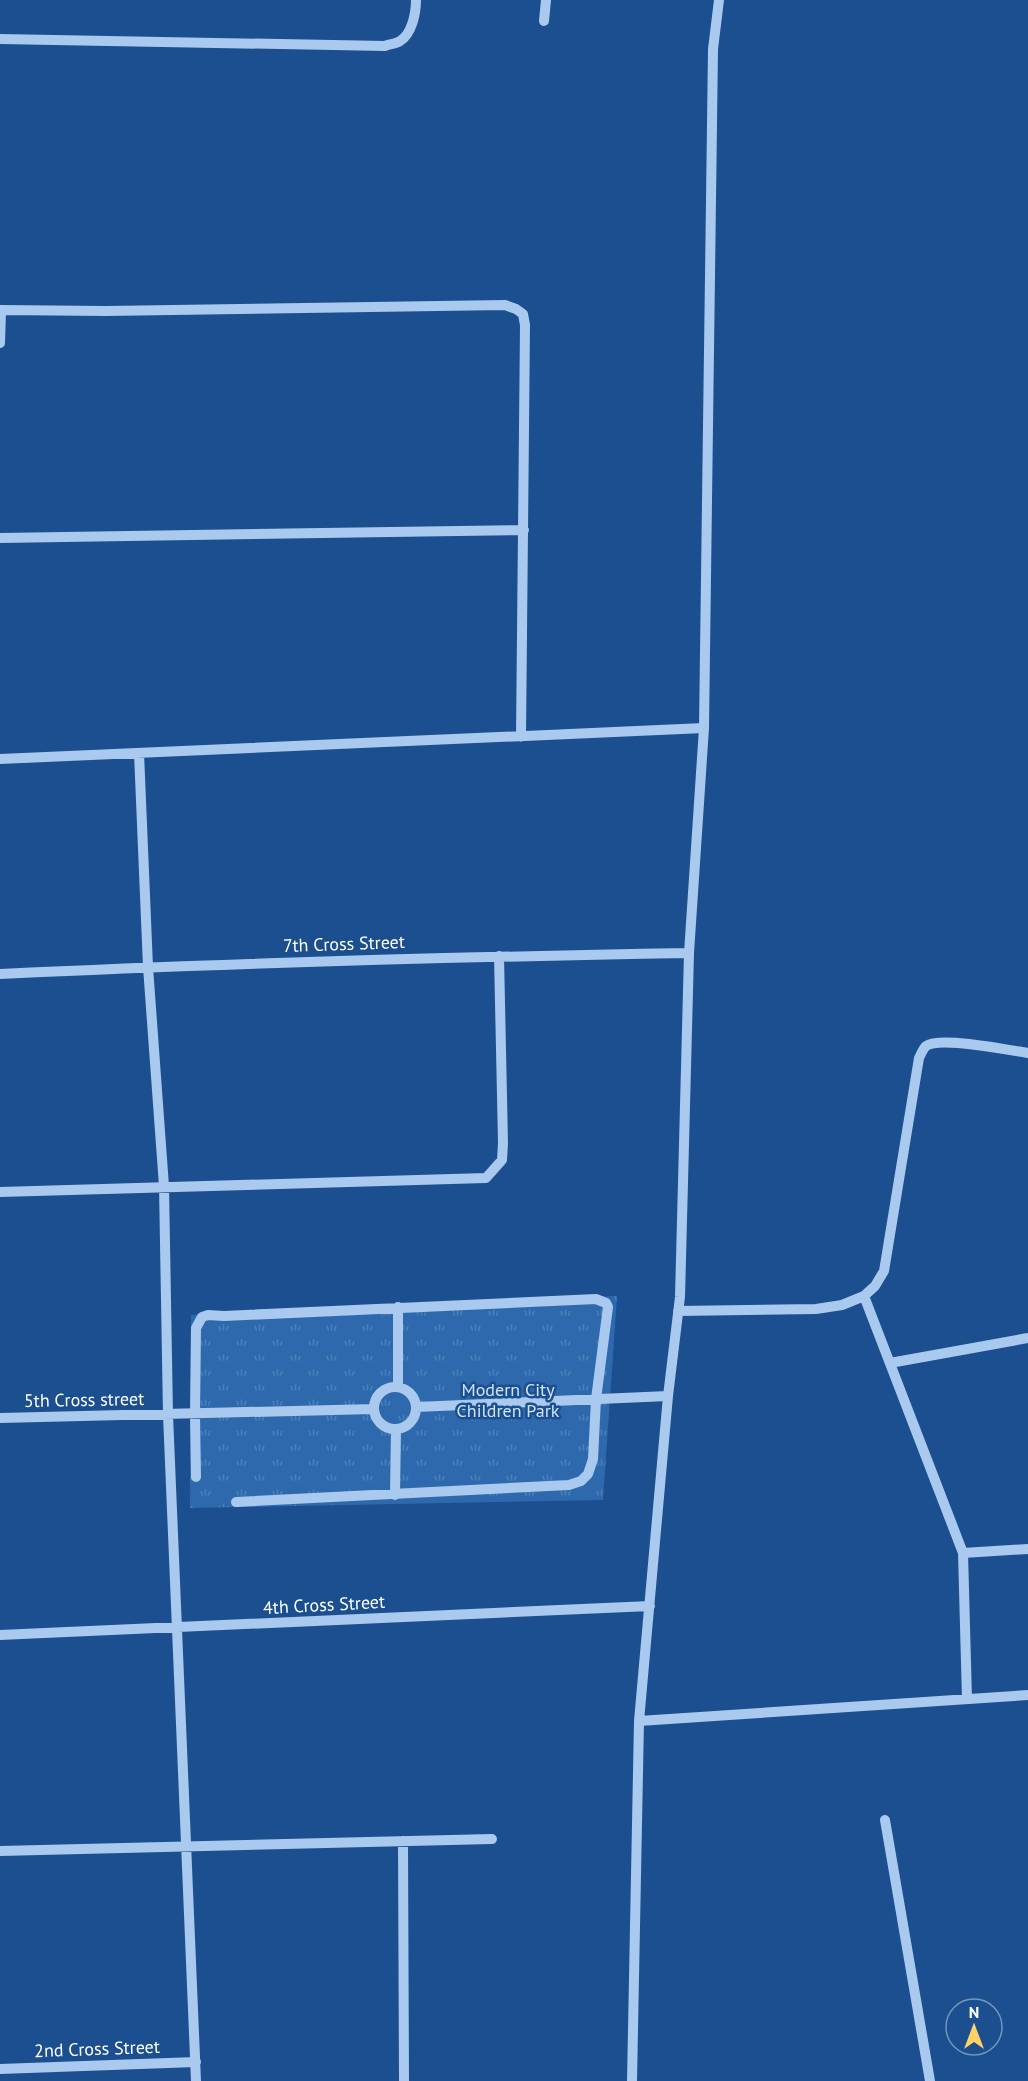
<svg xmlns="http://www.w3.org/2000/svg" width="1028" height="2081" font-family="'PT Sans',sans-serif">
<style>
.grass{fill:url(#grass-tufts)}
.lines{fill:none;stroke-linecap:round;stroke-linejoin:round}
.minor{stroke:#a9c9ee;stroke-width:10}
.labels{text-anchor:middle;stroke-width:5;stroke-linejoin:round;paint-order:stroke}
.street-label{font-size:18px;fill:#fff;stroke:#1b4f8f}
.park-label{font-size:18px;fill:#cfe3fa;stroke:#1b4f8f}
</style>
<defs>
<pattern id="grass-tufts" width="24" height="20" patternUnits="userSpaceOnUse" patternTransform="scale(1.5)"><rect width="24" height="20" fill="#2e69ad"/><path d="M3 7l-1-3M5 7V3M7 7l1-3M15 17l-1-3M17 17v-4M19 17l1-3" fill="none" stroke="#4d80b9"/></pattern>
</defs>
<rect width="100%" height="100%" fill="#1b4f8f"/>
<path class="grass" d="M617,1296L603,1500L190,1508L191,1315Z"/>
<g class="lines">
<path class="minor" d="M544,21L546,0
M0,39L385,46C389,44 396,44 400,41C412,34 416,13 416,0
M0,310L106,311L505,305L516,309L523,314L525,325L521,737
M0,343L1,311
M0,538L524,530
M139,753L148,967L164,1186L168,1415L196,2081
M0,759L704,728
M0,974C230,963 459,957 689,953
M0,1192L486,1178L502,1160L503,1143L499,956
M864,1296L963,1553L967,1699
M398,1307V1387
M678,1311L816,1309L842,1305L864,1296L875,1286L884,1271L919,1058C921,1054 923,1049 926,1046C940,1036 1009,1050 1028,1053
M890,1363L1028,1338
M374 1408a21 21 0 1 1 42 0a21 21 0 1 1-42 0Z
M416,1407L668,1396
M0,1418L374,1409
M196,1477L195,1415L196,1328L202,1317L208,1315L224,1316L596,1299L606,1303L608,1307L596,1399L593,1459L588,1474L581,1481L569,1485L236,1502
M395,1495L396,1429
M963,1553L1028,1549
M0,1635L650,1606
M639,1721L1028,1695
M885,1820L930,2081
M403,1841L404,2081
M0,1851L492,1839
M0,2069L196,2062
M632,2081L639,1721L668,1396L680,1297L689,953L704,728L713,49L719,0"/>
</g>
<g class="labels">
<g class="street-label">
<text transform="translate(344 944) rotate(-2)" y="6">7th Cross Street</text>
<text transform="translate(84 1400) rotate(-1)" y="6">5th Cross street</text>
<text transform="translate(324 1605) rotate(-3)" y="6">4th Cross Street</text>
<text transform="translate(97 2049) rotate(-2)" y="6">2nd Cross Street</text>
</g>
<g class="park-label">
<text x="508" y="1396">Modern City<tspan x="508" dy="21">Children Park</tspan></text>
</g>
</g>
<g transform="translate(974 2027)"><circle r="28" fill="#1b4f8f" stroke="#7695bc" stroke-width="1.5"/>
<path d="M0-4.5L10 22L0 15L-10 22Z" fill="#ffd166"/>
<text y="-9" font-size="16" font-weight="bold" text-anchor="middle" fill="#ffffff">N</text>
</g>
</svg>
